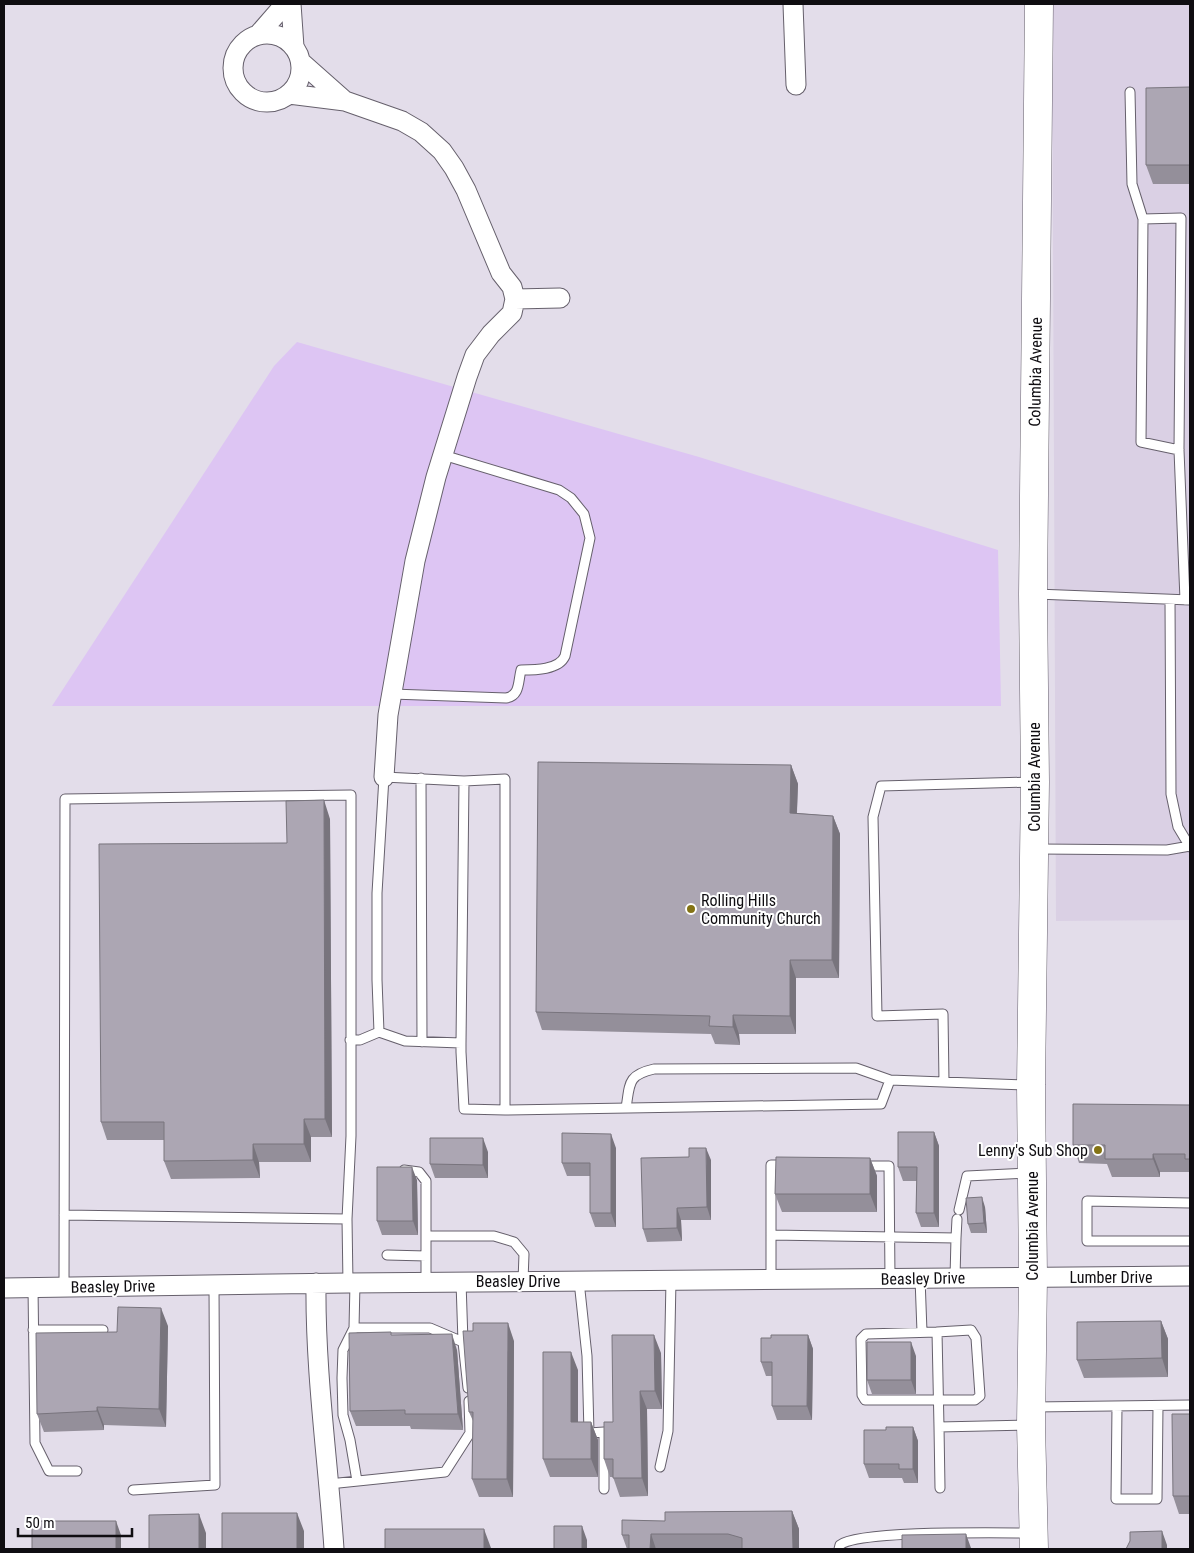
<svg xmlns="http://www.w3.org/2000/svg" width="1194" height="1553" font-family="'Roboto Condensed',sans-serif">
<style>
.built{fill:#dad0e4}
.green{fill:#ddc5f3}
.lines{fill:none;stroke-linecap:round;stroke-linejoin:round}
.lane-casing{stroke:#66606c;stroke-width:11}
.street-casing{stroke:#66606c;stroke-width:21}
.primary-casing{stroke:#66606c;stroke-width:29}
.lane{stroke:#fff;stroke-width:9}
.street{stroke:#fff;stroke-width:19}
.primary{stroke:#fff;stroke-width:28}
.wall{fill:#948f9a}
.shaded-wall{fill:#78747d}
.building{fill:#aca6b3;stroke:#78747d}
.poi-dot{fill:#847315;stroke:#fff;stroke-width:2}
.labels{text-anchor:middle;stroke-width:4;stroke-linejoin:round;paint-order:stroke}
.street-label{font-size:16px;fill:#0f0d11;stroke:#fff}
.poi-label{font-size:16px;fill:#0f0d11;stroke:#fff;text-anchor:start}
</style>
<rect width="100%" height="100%" fill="#e3ddea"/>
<path class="built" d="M1052,4H1190V920L1056,921Z"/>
<path class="green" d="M297,342L699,457L998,550L1001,706H52L274,366Z"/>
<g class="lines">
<defs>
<path id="lane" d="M1130,92L1132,184L1143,219L1141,442L1179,450
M1143,219L1181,218L1179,450L1185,600
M1036,594L1190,600
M1170,600L1171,794L1178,827L1190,847
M392,694L506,698C520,696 518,682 521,670C535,670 559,670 565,656L590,538L584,514L571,498L559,490L443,455
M421,778L422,1042
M464,781L505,779V1110
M1038,849L1167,850L1190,846
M350,1040H360L379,1032
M461,1043L405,1041L379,1032L377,980V893L384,777L464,781L461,1043V1052L464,1109L505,1110L881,1104L890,1080L1028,1085
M944,1082L943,1014L877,1016L873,817L881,786L1032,782
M626,1108C630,1084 627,1075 654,1069L856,1068L890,1080
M862,1166H889L890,1278
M404,1170L419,1172L426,1181V1282
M1190,1203L1087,1201V1241H1190
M959,1210L967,1176L1029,1173
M64,1215L347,1219
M771,1235L956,1238L955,1278
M426,1236H494L514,1242L524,1254L523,1281
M956,1238L957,1219
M387,1255L426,1256
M920,1278L922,1332
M771,1279V1165H786
M579,1281L587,1356L589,1433L604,1432V1489
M461,1282L463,1342
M355,1283L354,1328H430L463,1342L468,1388
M33,1287L35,1443L49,1471H77
M64,1287L65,799L351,795V1136L347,1219L348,1283
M354,1328L343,1350L342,1378L343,1415L350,1440L357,1481
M33,1330H103
M937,1332L971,1330L976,1338L980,1396L975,1400H865L862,1395L861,1339L866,1334L937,1332L939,1427
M1117,1406L1116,1499H1157L1158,1406
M1034,1407L1190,1405
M660,1467L668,1431L671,1280
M329,1484L445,1472L470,1433L469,1401
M940,1488L939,1427L1028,1425
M133,1490L215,1485L214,1285
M839,1549L840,1545C859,1530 999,1533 1031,1533"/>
<path id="street" d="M291,4L294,47
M793,4L796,85
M233 68a34 34 0 1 1 68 0a34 34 0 1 1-68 0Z
M258,35L285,4
M301,62L345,101
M289,94L345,101L402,121L421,132L442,151L454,168L466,190L501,273L512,287L515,299L512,313L491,334L475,355L467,377L436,477L415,561L388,715L384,777
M515,299L560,298
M316,1283C315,1372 328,1460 334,1549
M4,1288L348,1283L1190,1276"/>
<path id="primary" d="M1034,1549L1031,1425L1033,1277L1031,1085L1035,782L1033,594L1039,4"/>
</defs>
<use href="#lane" class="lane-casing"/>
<use href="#street" class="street-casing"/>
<use href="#primary" class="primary-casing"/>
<use href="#lane" class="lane"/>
<use href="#street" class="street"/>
<use href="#primary" class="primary"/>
</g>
<path class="wall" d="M1190,87V184H1153L1146,165Z
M791,765L798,784L797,813L833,816L840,834L839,978H796V1034H739L740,1045L715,1044L711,1034L542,1030L536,1012Z
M330,819L332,1137H311V1162H259L260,1178L171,1179L164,1161V1140H107L101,1122L287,843Z
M1190,1105V1172H1160V1177H1112L1107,1164L1079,1163L1073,1145Z
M934,1132L939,1146V1227H921L916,1213L917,1181H903L898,1167Z
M616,1148V1227H595L590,1213V1176H567L562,1163Z
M488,1152V1178H435L430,1164Z
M870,1158L877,1176V1212H782L775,1194Z
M711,1160V1220H681L682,1241L647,1242L643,1229Z
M417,1180L418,1235H382L377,1221Z
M985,1207L987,1233H971L968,1224Z
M1161,1321L1168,1339V1377L1084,1378L1077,1360Z
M168,1326L166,1427L104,1425V1430L44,1432L37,1414L117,1332Z
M392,1335L457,1350L463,1430L411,1429L410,1426H356L350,1411Z
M808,1335L813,1349L812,1420H777L772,1406V1376H766L761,1362L771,1338Z
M514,1341L513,1497H479L472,1479L473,1421L469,1412Z
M661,1353L662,1409H647L648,1496L620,1497L613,1477H610L604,1459L613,1422Z
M916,1356V1394H872L867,1380Z
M578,1370V1422H591L598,1440V1477H550L543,1459Z
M1190,1414V1514H1179L1173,1496Z
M913,1427L918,1441V1483H904L902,1478H869L864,1464L886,1430Z
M792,1511L799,1529V1549H627L622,1535L665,1521Z"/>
<path class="shaded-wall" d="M791,765L798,784L796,831L790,813Z
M324,800L330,819L332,1137L325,1119Z
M833,816L840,834L839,978L832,960Z
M790,960L796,978V1034L790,1016Z
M733,1015L739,1034L740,1045L733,1027Z
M304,1119L311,1137V1162L304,1144Z
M934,1132L939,1146V1227L934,1213Z
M611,1134L616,1148V1227L611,1213Z
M483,1138L488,1152V1178L483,1165Z
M253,1144L259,1162L260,1178L253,1160Z
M706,1148L711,1160V1220L707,1207Z
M1153,1154L1160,1172V1177L1153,1159Z
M870,1158L877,1176V1212L870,1194Z
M412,1167L417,1180L418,1235L413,1221Z
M982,1197L985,1207L987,1233L984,1223Z
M677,1208L681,1220L682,1241L677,1228Z
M161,1308L168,1326L166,1427L159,1409Z
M1161,1321L1168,1339V1377L1162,1358Z
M508,1323L514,1341L513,1497L507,1479Z
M452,1334L457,1350L463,1430L458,1414Z
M654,1335L661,1353L662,1409L655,1391Z
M808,1335L813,1349L812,1420L807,1406Z
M911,1342L916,1356V1394L911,1380Z
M571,1352L578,1370V1440L571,1422Z
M640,1391L647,1409L648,1496L642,1478Z
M97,1407L104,1425V1430L97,1411Z
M591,1422L598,1440V1477L591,1459Z
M913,1427L918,1441V1483L913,1469Z
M792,1511L799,1529V1549H793Z
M297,1513L304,1531V1549H297Z
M199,1514L206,1533V1549H199Z
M116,1521L121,1535V1549H116Z
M582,1526L587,1540V1549H582Z
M484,1529L491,1548V1549H484Z
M1162,1531L1167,1545V1549H1162Z
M651,1534L656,1549H650Z
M966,1534L971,1548V1549H966Z"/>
<path class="building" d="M1190,87V165H1146V88Z
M538,762L791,765L790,813L833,816L832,960H790V1016L733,1015V1027L709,1026L710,1016L536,1012Z
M324,800L325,1119H304V1144H253V1160L164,1161V1122H101L99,844L287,843L286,801Z
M1073,1104L1190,1105V1159H1185V1154H1153V1159H1105V1145H1073Z
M898,1132H934V1213H916L917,1167H898Z
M562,1133L611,1134V1213H590V1163H562Z
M430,1138H483V1165L430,1164Z
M689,1148H706L707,1207L677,1208V1228L643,1229L641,1158L689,1157Z
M776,1157L870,1158V1194H775Z
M377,1167H412L413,1221H377Z
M982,1197L984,1223L968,1224L966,1198Z
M118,1307L161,1308L159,1409L97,1407V1411L37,1414L36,1333L117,1332Z
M1161,1321L1162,1358L1077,1360V1322Z
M473,1323H508L507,1479H472L473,1412H469L463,1331H473Z
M391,1332V1335L452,1334L458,1414H405V1410L350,1411L349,1333Z
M612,1335H654L655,1391H640L642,1478H613V1459H604V1422H613Z
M771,1335H808L807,1406H772V1362H761V1338H771Z
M867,1342H911V1380H867Z
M543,1352H571V1422H591V1459H543Z
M1172,1414H1190V1496H1173Z
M886,1427H913V1469H899V1464H864V1430H886Z
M792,1511L793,1549H742V1538L728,1534H651L650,1549H629V1535H622V1520L665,1521V1512Z
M222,1513H297V1549H222Z
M199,1514V1549H149V1515Z
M32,1521H116V1549H32Z
M554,1526H582V1549H554Z
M385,1529H484V1549H385Z
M1162,1531V1549H1126L1130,1541V1532Z
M966,1534V1549H902V1535Z"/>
<g class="poi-dot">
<circle cx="691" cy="909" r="5"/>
<circle cx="1098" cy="1150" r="5"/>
</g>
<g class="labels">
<g class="street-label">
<text transform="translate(1035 372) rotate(-89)" y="6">Columbia Avenue</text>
<text transform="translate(1034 777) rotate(-90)" y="6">Columbia Avenue</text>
<text transform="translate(1032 1226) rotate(-90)" y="6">Columbia Avenue</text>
<text x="1111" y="1283">Lumber Drive</text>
<text transform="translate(923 1278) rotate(-1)" y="6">Beasley Drive</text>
<text x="518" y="1287">Beasley Drive</text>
<text transform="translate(113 1286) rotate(-1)" y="6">Beasley Drive</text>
</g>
<g class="poi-label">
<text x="701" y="906">Rolling Hills<tspan x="701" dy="18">Community Church</tspan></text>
<text x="1088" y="1156" text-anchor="end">Lenny's Sub Shop</text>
</g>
</g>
<rect width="1194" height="1553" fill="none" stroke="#0f0d11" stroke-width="10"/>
<path d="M18 1528v8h114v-8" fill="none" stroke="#0f0d11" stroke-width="2.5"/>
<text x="25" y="1528" font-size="15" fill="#0f0d11" stroke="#ffffff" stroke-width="4" paint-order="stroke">50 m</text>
</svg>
